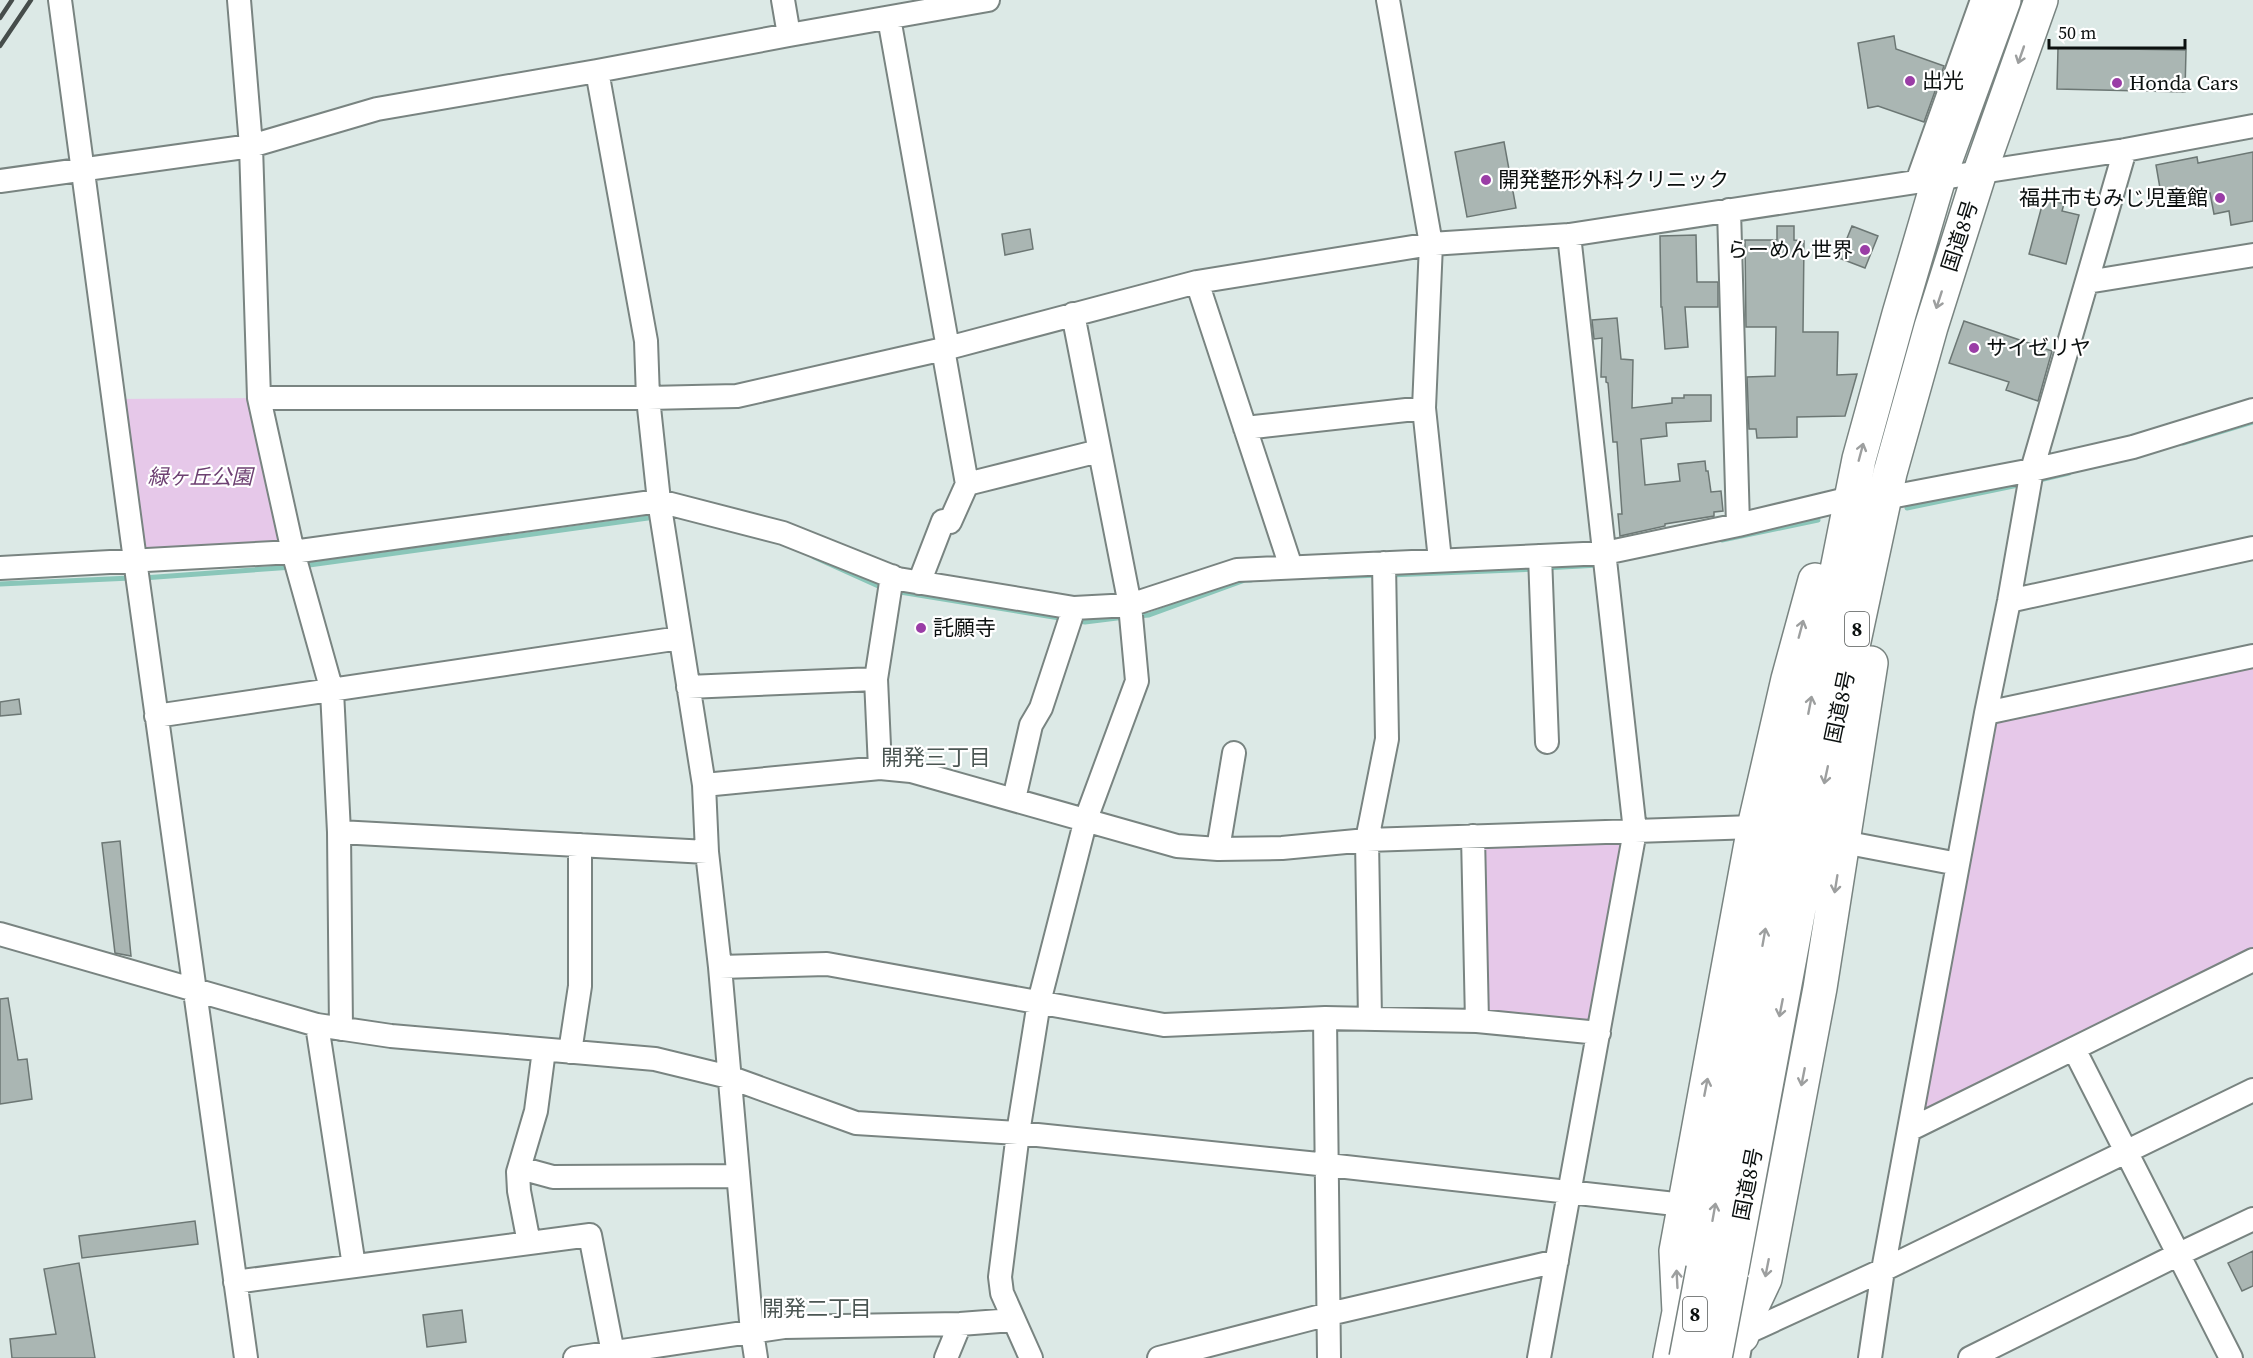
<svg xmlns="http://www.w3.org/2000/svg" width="2253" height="1358" font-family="'Source Serif 4','Noto Sans JP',serif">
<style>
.green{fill:#e6c8e9}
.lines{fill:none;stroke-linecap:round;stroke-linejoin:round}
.stream{stroke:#8ac6b9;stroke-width:5}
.building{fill:#aab6b3;stroke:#6c7774;stroke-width:1.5}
.minor-casing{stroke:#798481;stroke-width:26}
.highway-casing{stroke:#798481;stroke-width:36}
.minor{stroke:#fff;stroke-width:22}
.highway{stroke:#fff;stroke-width:33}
.rail{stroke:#464d4b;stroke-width:4.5}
.highway-bridge-casing{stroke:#798481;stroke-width:36;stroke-linecap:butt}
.highway-bridge{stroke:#fff;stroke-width:33}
.oneway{stroke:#9d9f9f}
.poi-dot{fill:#9a3da6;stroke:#fff;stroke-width:2}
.labels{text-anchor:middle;stroke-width:4.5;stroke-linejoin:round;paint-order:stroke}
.shield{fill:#fff;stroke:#545857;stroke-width:1.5}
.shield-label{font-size:20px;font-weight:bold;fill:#0b100f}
.poi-label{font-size:21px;fill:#0b100f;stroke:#fff;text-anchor:start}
.street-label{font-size:21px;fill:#0b100f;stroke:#fff}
.park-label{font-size:21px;font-style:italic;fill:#6d4072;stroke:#fff}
.neighbourhood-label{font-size:22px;fill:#4b5653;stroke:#fff}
</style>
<rect width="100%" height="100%" fill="#dce9e6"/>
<path class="green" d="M259,398L293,552L135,560L113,399Z
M2253,663V960L1909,1130L1986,713Z
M1628,832L1599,1033L1477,1021V836Z"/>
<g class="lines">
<path class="stream" d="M2183,443L2253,422
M2035,481L2069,473
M1907,508L2023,484
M1722,540L1818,520
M814,557L885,589
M302,566L655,517
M1545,568L1599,565
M1389,575L1536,569
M1329,577L1380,575
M143,578L293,567
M0,584L131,578
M894,591L1066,619
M1137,616L1149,615L1245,580H1251
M1075,620L1085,622L1125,617"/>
</g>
<path class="building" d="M1894,36L1896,49L1944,66L1924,122L1878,106L1868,108L1858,43Z
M2058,48L2186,50L2185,92L2057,89Z
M1504,142L1516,208L1467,217L1455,152Z
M2253,152V221L2231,225L2229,211L2214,214L2210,193L2182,199L2181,190L2161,194L2156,165L2197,157L2198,163Z
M2044,198L2064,204L2062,211L2079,215L2066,264L2029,254Z
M1777,226H1794V240L1804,241L1803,332H1838L1837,375L1857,374L1845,416L1797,417V437L1757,438L1756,429H1749L1747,377L1775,376L1776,327H1746L1745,240H1777Z
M1852,226L1878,236L1865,268L1839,258Z
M1030,229L1033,249L1005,255L1002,234Z
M1696,235L1697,282H1718V307H1685L1688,347L1665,349L1662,307H1661L1660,236Z
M1617,318L1621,359L1633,360L1632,408L1672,403V398H1684V395H1711V421L1666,423L1667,436L1641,439L1645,485L1680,481L1678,464L1705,461L1706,471H1708L1711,492L1721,491L1723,511L1714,512V516L1665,524V526L1620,536L1618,514H1622L1617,442H1613L1608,383L1606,382V377H1601L1602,338L1594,339L1592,320Z
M1964,321L2052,351L2038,401L2006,390L2009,382L1949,363Z
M19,699L21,714L0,716V702Z
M120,841L131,956L115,953L102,843Z
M8,998L18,1060L27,1059L32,1099L0,1104V999Z
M195,1221L198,1244L82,1258L79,1236Z
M2253,1251V1286L2242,1291L2228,1263Z
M79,1263L95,1358H12L10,1339L56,1334L44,1269Z
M462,1310L466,1342L427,1347L423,1315Z"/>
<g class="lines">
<defs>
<path id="minor" d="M60,0L135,560L246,1358
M239,0L251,146L259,398L293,552L332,691L339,832L341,1029
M783,0L789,35
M1388,0L1431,244L1424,408L1440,560
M889,18L948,348
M597,71L646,341L648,398L659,501L704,785L707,852L720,967L752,1332L756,1358
M0,181L251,146L377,109L597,71L789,35L988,0
M1917,182L1982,0
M1729,210L1738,525
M1197,282L1291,567
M2087,282L2253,255
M259,398H648L737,396L948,348L1197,282L1431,244L1569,235L2125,150L2253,126
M1245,428L1424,408
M967,484L1099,451
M1885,498L2032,470L2133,447L2253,410
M1540,556L1547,742
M0,568L293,552L659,501L783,533L898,579L1074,608L1130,605L1237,570L1605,553L1738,525L1851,498
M919,583L943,521L950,522L967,484L943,349
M2009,601L2253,548
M688,687L876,679
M1986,713L2253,656
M156,716L680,638
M880,768L876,679L892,576
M704,785L880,768L911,771L1177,846L1218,849L1282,848L1367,840L1754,827
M1014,799L1031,725L1041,708L1074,608
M339,832L707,852
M1473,836L1477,1021
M1843,842L1958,864
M1218,849L1234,753
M0,934L317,1025L391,1036L655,1059L729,1077L856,1123L1018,1133L1328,1165L1684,1205
M720,967L827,964L1164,1025L1325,1018L1477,1021L1599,1033
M1325,1018L1329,1358
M1370,1019L1367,840L1387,739L1384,563
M317,1025L354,1266
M2074,1049L2231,1358
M570,1052L580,986V845
M1909,1130L2253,960
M520,1168L553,1177L738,1176
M529,1243L519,1191L518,1172L536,1111L544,1050
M235,1282L590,1235L614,1358
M1735,1338L1883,1270L2253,1090
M575,1358L784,1327L960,1324L1013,1320
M946,1358L960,1324
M1031,1358L1002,1293L1000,1277L1018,1133L1039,1002L1086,819L1137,681L1130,605L1073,314
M1159,1358L1329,1314L1557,1261
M1539,1358L1635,831L1569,235
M1738,1358L1742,1336
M1870,1358L1883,1270L1986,713L2009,601L2032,470L2125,150
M1970,1358L2177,1255L2253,1219"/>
<path id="highway" d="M1703,1269L1767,922L1859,459L1899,314L1939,178L2004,0
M1731,1274L1814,828L1890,473L1931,327L1980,172L2041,0
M1742,1336L1748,1315L1765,1279L1820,988L1871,663
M1670,1358L1679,1312L1676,1251L1754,827L1788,679L1815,580"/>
</defs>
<use href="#minor" class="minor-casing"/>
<use href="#highway" class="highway-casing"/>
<use href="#minor" class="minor"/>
<use href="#highway" class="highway"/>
<path class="rail" d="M0,18L12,0
M0,46L31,0"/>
<defs>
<path id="highway-bridge" d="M1686,1358L1703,1269
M1715,1358L1731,1274"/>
</defs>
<use href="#highway-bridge" class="highway-bridge-casing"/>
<use href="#highway-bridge" class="highway-bridge"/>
</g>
<defs><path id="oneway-shaft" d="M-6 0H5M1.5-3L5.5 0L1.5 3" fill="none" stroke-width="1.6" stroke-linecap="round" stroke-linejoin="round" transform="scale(1.5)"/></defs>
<g class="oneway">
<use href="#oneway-shaft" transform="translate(2021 55) rotate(109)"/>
<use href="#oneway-shaft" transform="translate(1939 300) rotate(108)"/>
<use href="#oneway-shaft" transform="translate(1861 452) rotate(-75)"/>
<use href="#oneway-shaft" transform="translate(1801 629) rotate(-75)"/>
<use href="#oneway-shaft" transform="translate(1810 705) rotate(-79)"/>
<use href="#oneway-shaft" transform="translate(1826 775) rotate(102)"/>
<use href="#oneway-shaft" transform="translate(1836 884) rotate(99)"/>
<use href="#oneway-shaft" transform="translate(1764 937) rotate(-80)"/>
<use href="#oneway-shaft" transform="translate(1781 1008) rotate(101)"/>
<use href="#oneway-shaft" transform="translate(1803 1077) rotate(101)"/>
<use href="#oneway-shaft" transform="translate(1706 1087) rotate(-79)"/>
<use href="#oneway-shaft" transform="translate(1714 1212) rotate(-80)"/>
<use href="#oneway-shaft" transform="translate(1767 1268) rotate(101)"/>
<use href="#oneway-shaft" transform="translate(1677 1279) rotate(-93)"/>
</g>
<g class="poi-dot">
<circle cx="1910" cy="81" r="6"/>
<circle cx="2117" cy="83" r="6"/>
<circle cx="1486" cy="180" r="6"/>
<circle cx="2220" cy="198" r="6"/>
<circle cx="1865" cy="250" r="6"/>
<circle cx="1974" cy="348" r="6"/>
<circle cx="921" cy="628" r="6"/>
</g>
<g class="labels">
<g class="shield">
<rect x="1845" y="612" width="24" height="34" rx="4.5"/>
<rect x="1683" y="1297" width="24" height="34" rx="4.5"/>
</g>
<g class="shield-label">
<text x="1857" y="636">8</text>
<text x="1695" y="1321">8</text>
</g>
<g class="poi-label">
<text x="1922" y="88">出光</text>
<text x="2129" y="90">Honda Cars</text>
<text x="1498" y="187">開発整形外科クリニック</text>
<text x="2208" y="205" text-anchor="end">福井市もみじ児童館</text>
<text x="1853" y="257" text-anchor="end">らーめん世界</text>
<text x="1986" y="355">サイゼリヤ</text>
<text x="933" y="635">託願寺</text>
</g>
<g class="street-label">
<text transform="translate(1960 236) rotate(-72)" y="7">国道8号</text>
<text transform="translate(1840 707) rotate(-78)" y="7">国道8号</text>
<text transform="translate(1748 1184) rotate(-79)" y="7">国道8号</text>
</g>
<g class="park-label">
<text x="200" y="484">緑ヶ丘公園</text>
</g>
<g class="neighbourhood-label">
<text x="936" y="765">開発三丁目</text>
<text x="817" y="1316">開発二丁目</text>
</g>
</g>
<path d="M2049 39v9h136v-9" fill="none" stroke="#0b100f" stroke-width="3"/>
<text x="2058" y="39" font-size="18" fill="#0b100f" stroke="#ffffff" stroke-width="4.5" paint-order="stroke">50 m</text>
</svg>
